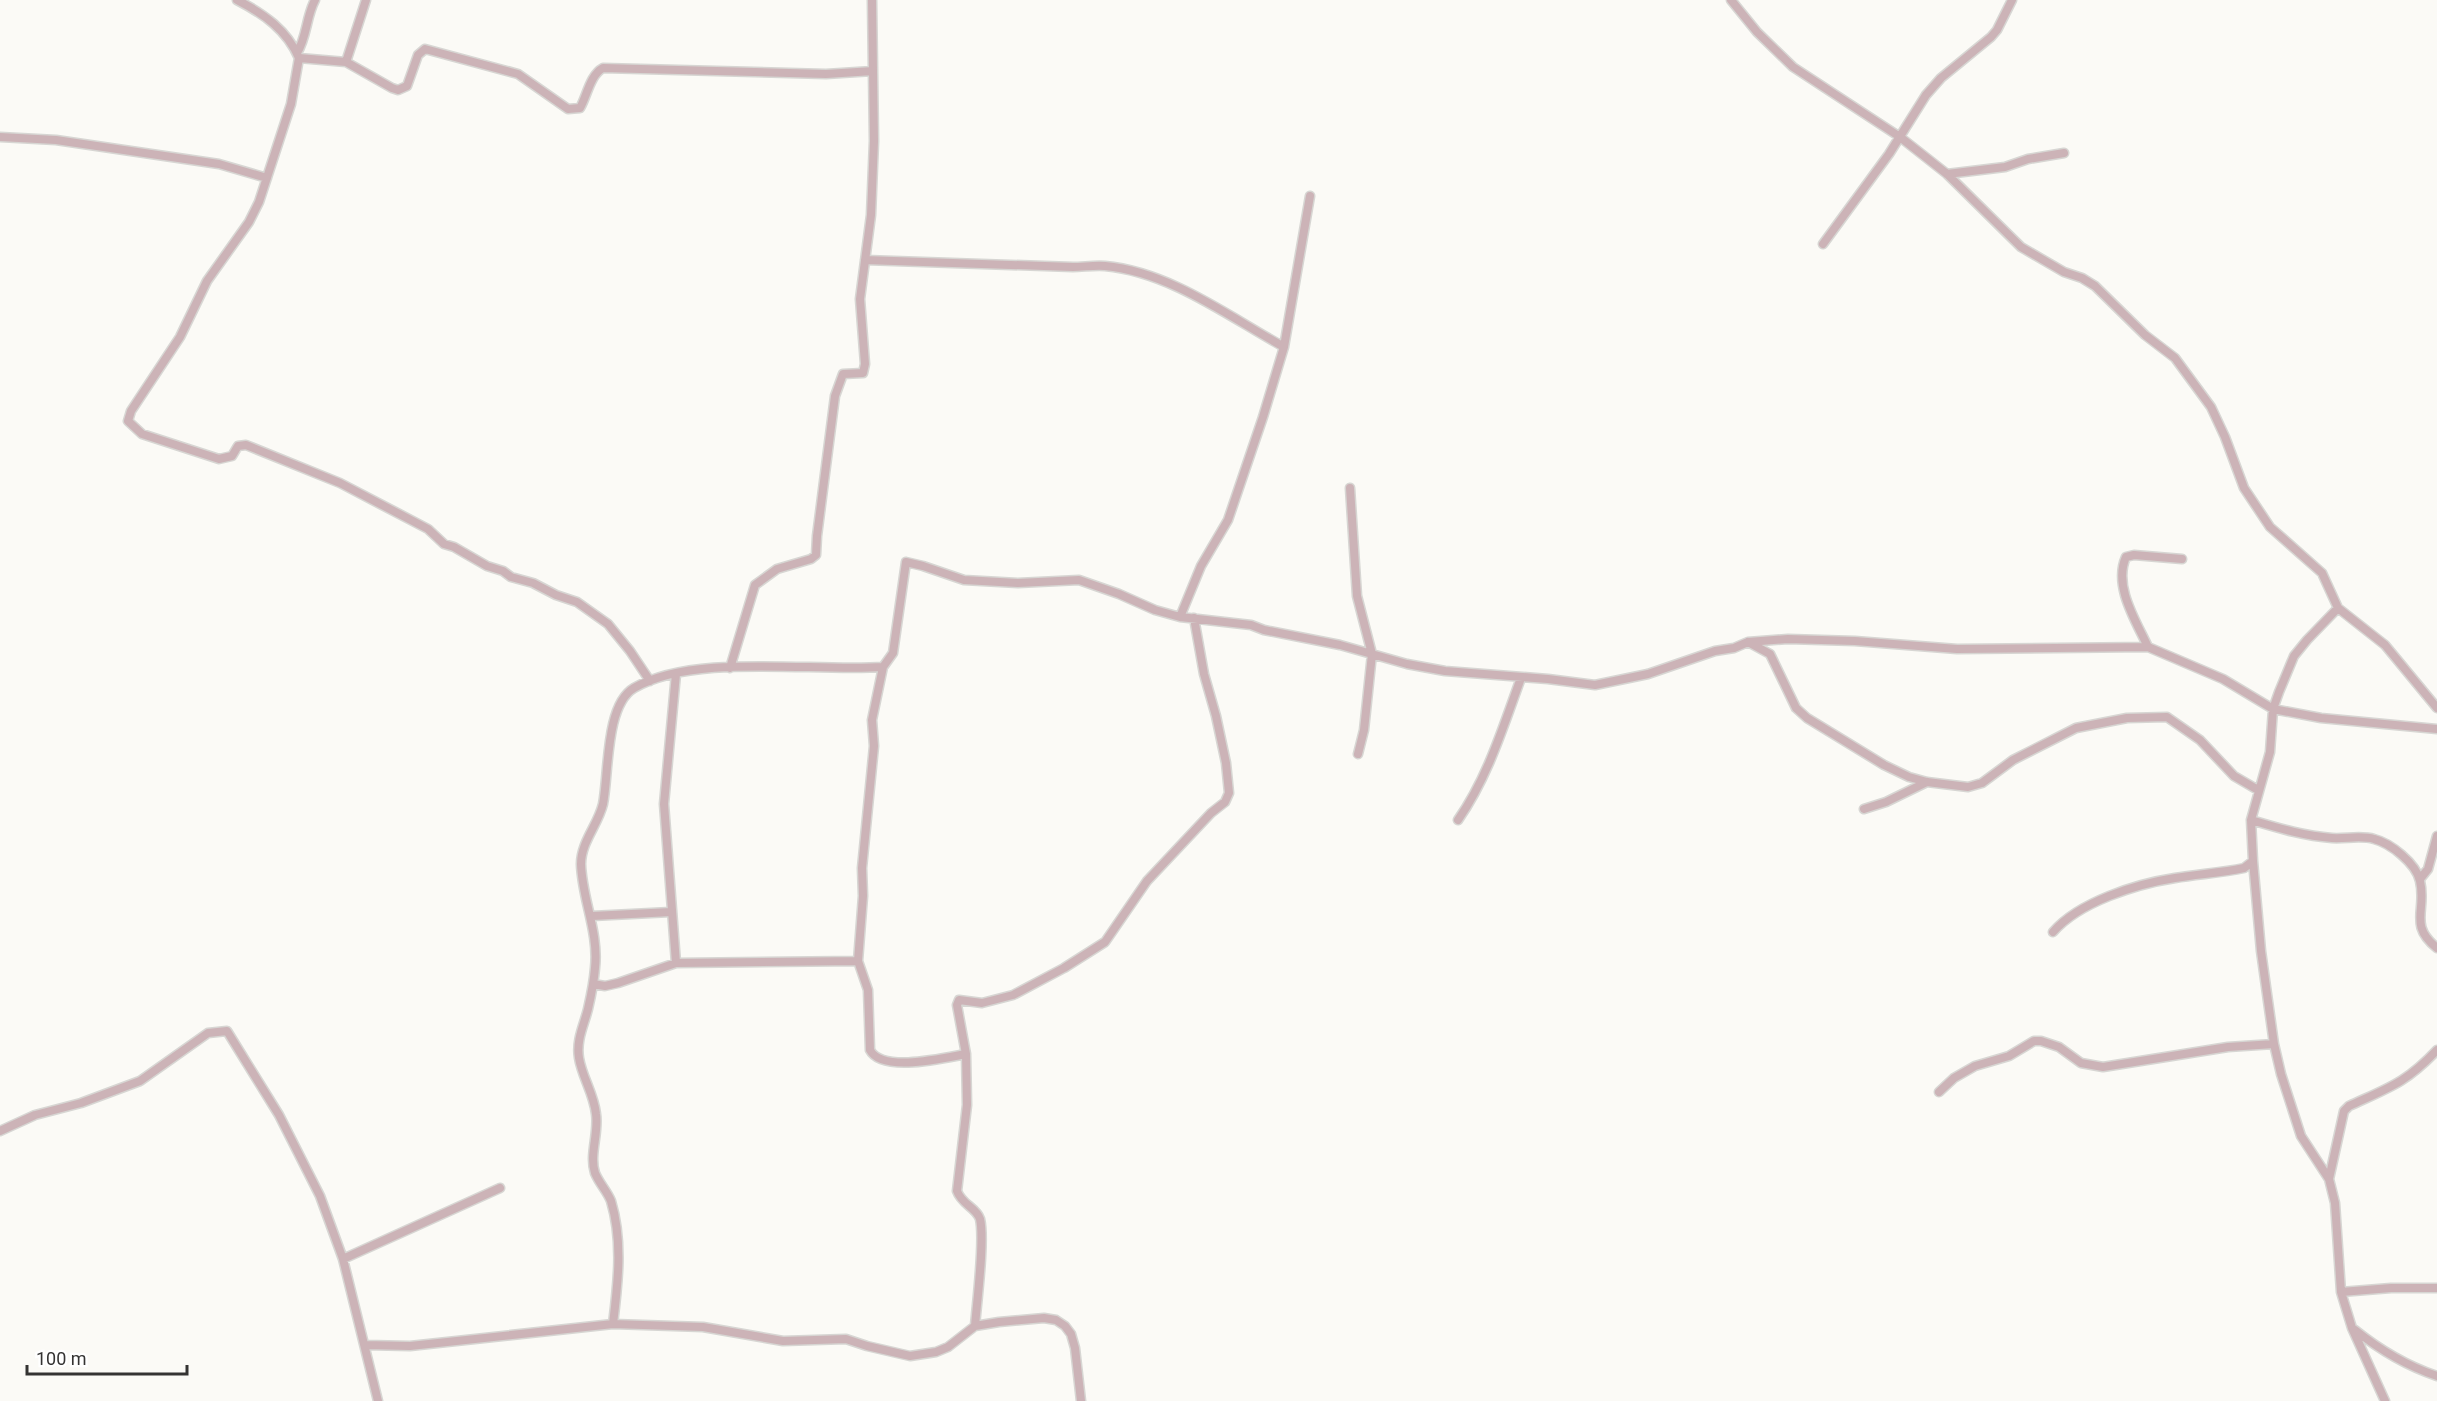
<svg xmlns="http://www.w3.org/2000/svg" width="2437" height="1401" font-family="Roboto,sans-serif">
<style>
.lines{fill:none;stroke-linecap:round;stroke-linejoin:round}
.street-casing{stroke:#d7d6d3;stroke-width:11}
.street{stroke:#ccb3b7;stroke-width:8}
</style>
<rect width="100%" height="100%" fill="#fbfaf6"/>
<g class="lines">
<defs>
<path id="street" d="M237,0C264,14 287,30 299,58L346,62L392,88L398,90L407,86L418,55L425,49L518,74L568,109L580,108C587,96 590,75 603,68L826,74L873,71
M1731,0L1757,32L1793,67L1900,137L1928,159L1947,174L2021,247L2064,272L2082,278L2095,286L2145,335L2175,358L2211,407L2225,437L2244,488L2270,527L2322,573L2338,608L2385,645L2437,708
M297,53C307,37 306,17 315,0
M299,58L291,104L259,202L249,222L207,281L180,337L131,411L128,421L142,434L219,459L232,456L238,446L246,445L340,483L428,529L444,544L454,547L487,566L503,571L511,577L533,583L556,595L577,602L608,624L630,651L650,681
M346,62L366,0
M0,137L56,140L219,164L267,178
M1947,174L2005,167L2028,159L2064,153
M1823,244L1889,154L1926,95L1941,78L1991,37L1997,30L2012,0
M865,260L1073,267C1083,267 1095,265 1105,266C1170,272 1228,316 1284,347
M1350,488L1357,596L1372,654L1364,730L1358,754
M1180,617L1201,566L1228,520L1263,417L1284,347L1310,196
M1748,642L1770,654L1796,708L1807,718L1884,765L1909,777L1927,782L1968,787L1982,783L2013,760L2076,728L2127,718L2167,717L2200,740L2234,776L2258,790
M2148,647C2136,621 2113,586 2126,557L2134,555L2182,559
M883,667L872,720L874,746L862,868L863,896L858,961L868,990L870,1050C882,1073 944,1058 966,1054
M730,668L755,585L777,569L811,559L816,555L817,536L835,396L843,374L863,373L865,364L860,299L871,215L874,141L872,0
M676,674L664,804L676,963
M1864,809L1886,802L1927,782
M1458,820C1488,777 1503,727 1521,678
M2251,820C2278,828 2304,836 2332,838C2346,839 2361,835 2374,839C2390,843 2416,863 2420,881C2427,910 2408,925 2437,948
M2253,861L2261,951L2274,1044L2281,1074L2301,1136L2329,1179L2335,1203L2341,1292L2352,1328L2385,1401
M2420,879L2428,869L2437,836
M592,916L671,912
M2053,932C2079,902 2136,884 2175,878C2198,874 2221,873 2244,868L2253,861L2251,820L2270,752L2273,709L2279,692L2294,656L2307,640L2338,608
M593,984L605,986L618,983L676,963L858,961
M1939,1092L1954,1078L1975,1066L2009,1056L2034,1041H2041L2059,1047L2081,1063L2103,1067L2228,1047L2274,1044
M0,1131L35,1115L81,1103L140,1081L208,1033L227,1031L279,1115L320,1196L343,1259L378,1401
M2329,1179L2344,1111L2349,1106C2388,1088 2406,1083 2437,1050
M343,1259L500,1188
M2341,1292L2391,1288H2437
M613,1324C618,1283 623,1241 611,1201C607,1191 599,1183 595,1173C589,1155 599,1133 596,1114C594,1094 582,1077 579,1058C576,1040 584,1025 588,1009C591,996 594,981 595,968C599,932 582,899 581,864C581,842 598,825 603,804C609,774 605,705 634,688C695,653 812,672 883,667L893,653L906,562L923,566L964,580L1018,583L1079,580L1119,594L1155,610L1180,617L1251,625L1264,630L1340,645L1407,664L1445,671L1548,679L1595,685L1648,674L1715,651L1734,648L1748,642L1788,639L1855,641L1957,649L2148,647L2223,679L2273,709L2321,718L2437,729
M975,1326C977,1301 985,1240 980,1219C976,1207 962,1205 957,1191L967,1105L966,1054L957,1005L959,1000L982,1003L1013,995L1064,968L1105,942L1147,881L1211,813L1225,802L1229,793L1226,763L1216,716L1204,674L1194,618
M2355,1330C2380,1350 2407,1366 2437,1376
M366,1345L410,1346L613,1324L703,1327L783,1341L846,1339L867,1346L910,1356L936,1352L948,1347L975,1326L999,1322L1044,1318L1056,1320L1065,1326L1071,1334L1075,1348L1081,1401"/>
</defs>
<use href="#street" class="street-casing"/>
<use href="#street" class="street"/>
</g>
<path d="M27 1365v9h160v-9" fill="none" stroke="#343332" stroke-width="3"/>
<text x="36" y="1365" font-size="18" fill="#343332" stroke="#ffffff" stroke-width="4.5" paint-order="stroke">100 m</text>
</svg>
